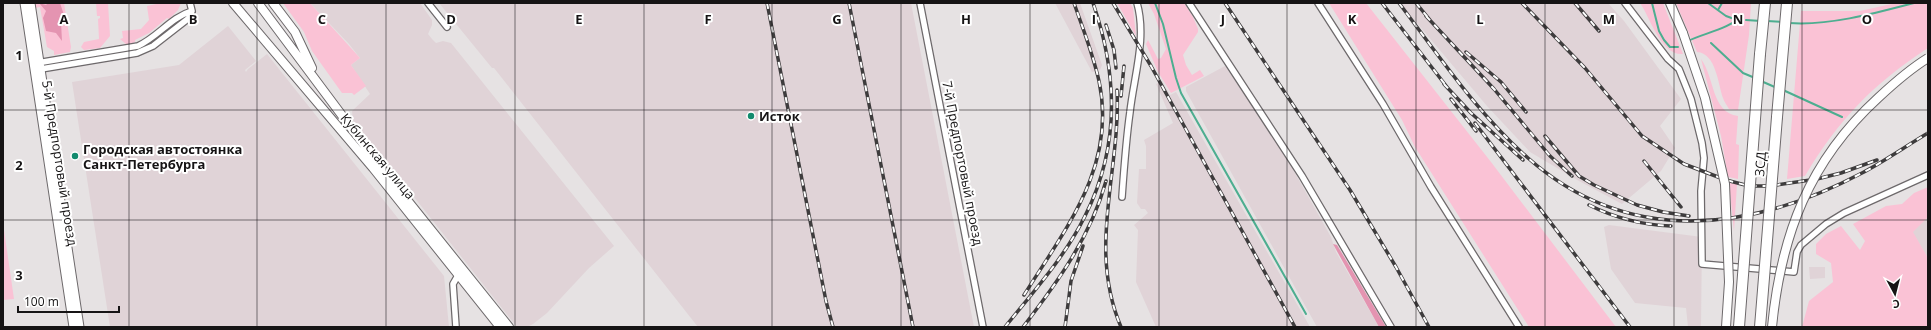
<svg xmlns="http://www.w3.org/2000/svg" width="1931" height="330" font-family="'Open Sans',sans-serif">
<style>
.built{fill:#e0d3d7}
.green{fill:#fac2d5}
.forest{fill:#e494b1}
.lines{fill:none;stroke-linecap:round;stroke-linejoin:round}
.stream{stroke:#4dae90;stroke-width:2}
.minor-casing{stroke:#6d696b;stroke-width:8}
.tertiary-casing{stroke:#6d696b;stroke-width:9}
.secondary-casing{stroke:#6d696b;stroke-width:10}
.motorway-casing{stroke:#6d696b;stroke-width:12}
.minor{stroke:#fff;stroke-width:5.5}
.tertiary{stroke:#fff;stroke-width:7}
.secondary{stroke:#fff;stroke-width:8}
.motorway{stroke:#fff;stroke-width:10}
.rail-casing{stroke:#3e3c3d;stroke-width:3.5}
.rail{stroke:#fff;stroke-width:2;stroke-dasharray:6;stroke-linecap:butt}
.secondary-bridge-casing{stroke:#6d696b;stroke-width:10;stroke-linecap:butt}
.motorway-bridge-casing{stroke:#6d696b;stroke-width:12;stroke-linecap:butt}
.secondary-bridge{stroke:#fff;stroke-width:8}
.motorway-bridge{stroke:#fff;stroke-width:10}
.grid{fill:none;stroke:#161415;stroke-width:1;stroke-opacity:0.55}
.poi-dot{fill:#128b6e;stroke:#fff;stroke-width:1.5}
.labels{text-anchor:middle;stroke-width:4;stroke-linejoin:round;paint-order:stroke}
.poi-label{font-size:13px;font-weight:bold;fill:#161415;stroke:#fff;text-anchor:start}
.street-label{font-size:13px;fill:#161415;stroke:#fff}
.grid-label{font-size:13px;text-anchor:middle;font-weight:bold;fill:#161415;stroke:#fff;stroke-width:4;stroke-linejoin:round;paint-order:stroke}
</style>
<rect width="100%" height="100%" fill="#e6e2e3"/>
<path class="built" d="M310,3H420L432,20V25L428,34L432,39L436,43L443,41L451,43L614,246L589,268L547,313L533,324L527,327H517L353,120L352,111L370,94L351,65L360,58L349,44Z
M439,3H911L974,327H698L494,68H492Z
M1055,3H1080L1102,65L1100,70L1092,72Z
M1400,3H1608L1624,21L1681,99L1660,126L1675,148L1661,171L1622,204L1579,181L1530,152L1487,106Z
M228,26L256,61L245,70L246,72L248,69L267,54L444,276L449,327H110L72,82L179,65Z
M1225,66L1278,143L1331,237L1336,252L1379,327H1317L1186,91V87Z
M1162,81L1170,95L1176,92L1310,327H1156L1136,282L1138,230L1134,225L1148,213L1145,209H1141L1137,203L1139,169H1146V146L1144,140L1173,123L1156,84Z
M1928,217V258L1912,232Z
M1609,225L1702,237L1701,327H1688L1686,308L1635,303L1611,269L1604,227Z
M1809,267H1825V278L1810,279Z"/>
<path class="green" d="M35,3H64L71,47L70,52L54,55V51L47,47L40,7L35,8Z
M96,3H108L110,36L100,48L84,50L81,47L84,42L99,39L98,19L100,18V16H97Z
M161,3H181L178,10L169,19L167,18L149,33L135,40V42L127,45L120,39L123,38L122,31L141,29L149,20L147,6Z
M283,3H310L360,58L351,65L366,86L354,95L352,93H342L312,51L304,32Z
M1117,3H1130L1133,8L1136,36Z
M1148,3H1184L1193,17L1198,29V32L1183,55L1186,65L1192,75L1200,70L1204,76L1171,93L1158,72L1146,44L1148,40L1158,59L1161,58L1166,49L1154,14Z
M1329,3H1366L1491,162L1616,327H1529L1415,147L1402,120Z
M1640,3H1663L1683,54C1661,56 1650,17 1640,3Z
M1676,3H1751L1749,35L1738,110L1729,109C1727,105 1724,102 1723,98C1718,84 1716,53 1697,52Z
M1896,3H1928V48C1873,84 1839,119 1805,176L1787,179L1801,11H1860Z
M1701,59C1715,78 1711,112 1738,116L1736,144L1739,145L1738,179L1728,177L1721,136Z
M1729,183L1737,184L1734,231Z
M1928,187V217L1913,232L1928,258V327H1802L1809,301L1833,282L1831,263L1816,254V244L1826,234L1841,226L1860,250L1865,241L1853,224L1886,206L1902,204L1914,193Z
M3,223L14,299L3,300Z"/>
<path class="forest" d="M39,3L46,5L48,3H60L64,15L61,22L62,41L56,33L46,31L43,18L46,11Z
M1333,244L1337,245L1386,327H1379Z"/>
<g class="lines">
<path class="stream" d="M1155,3L1163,24L1176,78L1181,93L1306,314
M1652,3L1659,31L1664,40L1670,47H1678
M1718,10L1722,3
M1746,20L1761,21
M1767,21L1783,22
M1789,23C1829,26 1876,13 1914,3
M1688,41C1702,34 1726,29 1737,20L1726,16L1708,3
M1711,43L1743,73L1755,78
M1761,81L1777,88
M1783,90L1842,117"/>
<defs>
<path id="minor" d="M428,3L447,27
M920,3L983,327
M1189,3L1302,176L1391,327
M1318,3L1383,104L1431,187L1519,327
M1625,3L1668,59L1679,69L1691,99L1702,143L1704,158L1701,191L1702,264L1794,272L1797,252L1801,245L1826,224L1844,213L1928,175
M37,63L138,46C158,37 171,17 192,11
M38,68L41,69L137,53L153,46L189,18L192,11L190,3
M1122,197C1124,169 1126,140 1130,112C1134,76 1147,38 1137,3
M456,327L453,284L460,272"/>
<path id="tertiary" d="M24,3L73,327
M31,3L80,327"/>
<path id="secondary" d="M233,3L373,168L500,327
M258,3L379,165L509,327
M273,3L295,32L312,68
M1670,3L1683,33"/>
<path id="motorway" d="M1760,54L1765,3
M1777,117L1787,3"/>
</defs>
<use href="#minor" class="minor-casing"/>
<use href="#tertiary" class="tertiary-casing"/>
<use href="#secondary" class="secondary-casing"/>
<use href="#motorway" class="motorway-casing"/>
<use href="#minor" class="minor"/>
<use href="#tertiary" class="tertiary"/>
<use href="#secondary" class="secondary"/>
<use href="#motorway" class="motorway"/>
<defs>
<path id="rail" d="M767,3L826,301L833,327
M849,3L913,327
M1113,3L1151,66L1295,327
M1225,3L1350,190L1396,267L1429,327
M1382,3L1447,87
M1399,3C1439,56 1478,114 1528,158C1629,247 1750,232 1862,173C1885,161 1906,146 1928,133
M1416,3L1430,20
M1522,3L1585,68L1642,136L1684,164L1726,180L1749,186H1769L1817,179L1841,173L1877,160
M1575,3L1599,31
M1426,16L1494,89L1550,156L1572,176
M1106,25L1114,50L1116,68
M1466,52L1501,82L1526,112
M1444,84L1471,113L1523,160
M1117,90C1121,171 1087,247 1121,327
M1121,96L1124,66
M1451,99L1476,131
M1475,123L1630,327
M1545,136L1579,176L1594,185L1637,205L1663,212L1689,216
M1644,161L1681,207
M1589,205C1615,218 1643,225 1671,226
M1024,295C1066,228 1117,166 1099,81C1093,54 1083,29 1074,3
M1005,327C1033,292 1065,257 1085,216C1120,147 1118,75 1093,3
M1023,327C1057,283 1091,236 1106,181
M1065,327L1071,281L1083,246"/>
</defs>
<use href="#rail" class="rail-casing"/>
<use href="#rail" class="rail"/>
<defs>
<path id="secondary-bridge" d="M1683,33L1705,98L1725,184L1729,282L1726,327
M1772,327C1781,235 1809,161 1878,98C1893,84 1910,69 1928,58"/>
<path id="motorway-bridge" d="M1739,327L1760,54
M1760,327L1777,117"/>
</defs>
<use href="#secondary-bridge" class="secondary-bridge-casing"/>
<use href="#motorway-bridge" class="motorway-bridge-casing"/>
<use href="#secondary-bridge" class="secondary-bridge"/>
<use href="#motorway-bridge" class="motorway-bridge"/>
</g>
<path class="grid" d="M129,3V327M257,3V327M386,3V327M515,3V327M644,3V327M772,3V327M901,3V327M1030,3V327M1159,3V327M1287,3V327M1416,3V327M1545,3V327M1674,3V327M1802,3V327M3,110H1928M3,220H1928"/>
<g class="poi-dot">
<circle cx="751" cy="116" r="4"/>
<circle cx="75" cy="156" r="4"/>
</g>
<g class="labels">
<g class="poi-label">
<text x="759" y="121">Исток</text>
<text x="83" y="154">Городская автостоянка<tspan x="83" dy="15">Санкт-Петербурга</tspan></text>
</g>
<g class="street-label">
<text transform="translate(378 156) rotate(50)" y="5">Кубинская улица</text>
<text transform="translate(60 163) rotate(81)" y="5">5-й Предпортовый проезд</text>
<text transform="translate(963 163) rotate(79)" y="5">7-й Предпортовый проезд</text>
<text transform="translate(1760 164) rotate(-85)" y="5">ЗСД</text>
</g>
</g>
<g class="grid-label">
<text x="64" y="24">A</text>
<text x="193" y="24">B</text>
<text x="322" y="24">C</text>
<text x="451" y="24">D</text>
<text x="579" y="24">E</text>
<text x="708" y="24">F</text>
<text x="837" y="24">G</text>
<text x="966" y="24">H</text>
<text x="1094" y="24">I</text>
<text x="1223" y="24">J</text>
<text x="1352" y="24">K</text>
<text x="1480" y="24">L</text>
<text x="1609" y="24">M</text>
<text x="1738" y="24">N</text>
<text x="1867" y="24">O</text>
<text x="19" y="60">1</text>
<text x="19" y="170">2</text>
<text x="19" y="280">3</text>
</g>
<rect width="1931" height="330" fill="none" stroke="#161415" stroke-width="8"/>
<g transform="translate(1895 294) rotate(173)" stroke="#ffffff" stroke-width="3" paint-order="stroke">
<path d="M0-3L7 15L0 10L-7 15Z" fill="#161415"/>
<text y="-6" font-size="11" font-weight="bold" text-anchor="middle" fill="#161415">С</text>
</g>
<path d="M18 306v6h101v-6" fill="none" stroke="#161415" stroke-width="2"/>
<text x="24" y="306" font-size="12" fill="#161415" stroke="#ffffff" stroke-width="3" paint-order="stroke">100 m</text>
</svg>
